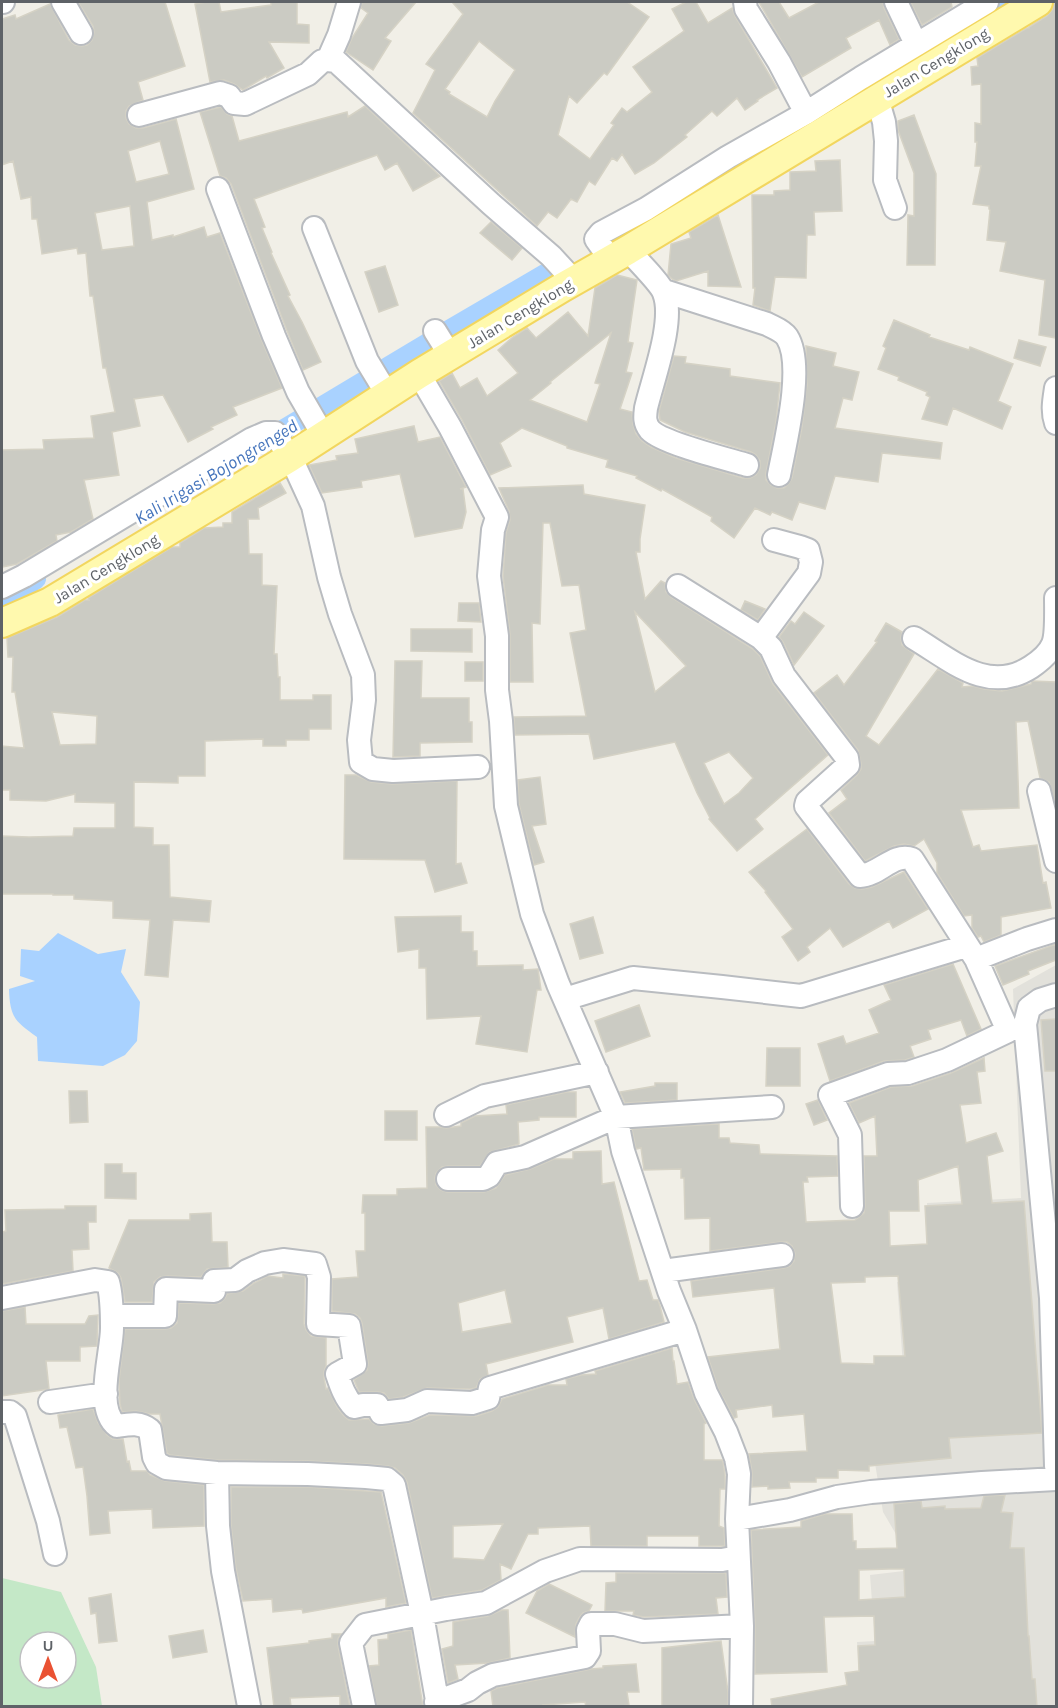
<svg xmlns="http://www.w3.org/2000/svg" width="1058" height="1708" font-family="Karla,sans-serif">
<style>
.industrial{fill:#e2e1db}
.green{fill:#c4e8c7;fill-rule:evenodd}
.water{fill:#a9d2ff}
.lines{fill:none;stroke-linecap:round;stroke-linejoin:round}
.canal{stroke:#a9d2ff;stroke-width:20}
.building{fill:#cbcbc3;stroke:#d5d2c5;stroke-width:1.5;fill-rule:evenodd}
.minor-casing{stroke:#b9bcc0;stroke-width:26}
.major-casing{stroke:#f2d65f;stroke-width:32}
.minor{stroke:#fff;stroke-width:22}
.major{stroke:#fff9ae;stroke-width:28}
.labels{text-anchor:middle;stroke-width:6;stroke-linejoin:round;paint-order:stroke}
.street-label{font-size:16px;fill:#5e6267;stroke:#fff}
.water-label{font-size:18px;font-style:italic;fill:#4675bc;stroke:#fff}
</style>
<rect width="100%" height="100%" fill="#f1efe7"/>
<path class="industrial" d="M1056,965V1706H873L860,1690L857,1642L875,1641L870,1575L904,1571L900,1541L883,1512L873,1451L907,1422L897,1282L929,1278L927,1203L1021,1198L1013,989Z"/>
<path class="green" d="M2,1578L61,1592L96,1667L102,1706H2ZM30,1642H66V1678H30Z"/>
<path class="water" d="M58,933L98,954L126,949L121,972L140,1002L137,1041L125,1055L103,1066L38,1061L37,1037C15,1021 10,1018 9,989L35,981L20,976L21,949L39,951Z"/>
<g class="lines">
<path class="canal" d="M976,20L1005,2
M851,98L892,72
M444,333L557,267
M264,441L431,341
M2,603L36,579"/>
</g>
<path class="building" d="M78,2H165L185,66L138,82L143,100L129,106L126,111V118L129,124L136,128H143L176,119L194,189L147,202L152,240L173,235V237L204,227L207,237L220,233L262,341L282,388L233,407L237,415L211,427L213,429L188,442L163,395L134,399L140,426L112,432L119,475L84,480L93,519L71,532L56,535L57,541L17,564L2,567V450L44,449L43,440L94,438L91,416L115,412L106,368H103L93,296H90L86,253L78,254L77,248L42,254L37,219H32L31,197L21,199L13,161L2,165V19L15,15L16,19L50,4L69,40L75,45L82,46L87,45L92,40L94,32L93,26ZM160,141L169,174L136,182L128,151ZM130,206L134,246L102,250L95,213Z
M206,2H219L221,12L271,5V2H297V24L309,25V43L269,42L284,68L267,78L266,76L243,90L234,84L224,80L210,82L195,4Z
M362,2H416L385,38L391,41L373,70L346,52L352,38L368,13L361,8Z
M452,2H627L649,17L607,75L604,73L577,103L569,96L558,135L590,159L614,125L611,123L622,108L627,112L652,92L633,67L684,31L672,9L686,2H696L708,23L732,8L735,16L777,88L757,100L758,101L745,110L737,98L717,116L712,111L685,135L687,137L654,163L635,174L622,154L617,161L612,158L595,185L589,181L577,202L571,199L557,218L548,212L537,226L413,113L435,70L426,64L463,14ZM479,41L515,70L495,101L487,117L449,94L450,92L445,89Z
M759,2H779L789,18L819,2H883L884,8L899,39L890,45L879,20L846,38L851,48L802,77Z
M915,2H951L952,7L922,25L911,3Z
M1054,2H1056V338L1039,335L1045,280L1000,271L1006,242L987,240L990,210L989,209V206L973,204L981,166H975L977,142H975V123L981,124V84L972,85L971,67L978,66L977,58L1027,28H1029V27L1047,16L1052,10Z
M365,106L440,176L413,191L397,163L385,170L377,155L254,199L265,227L262,228L272,252L271,253L290,295L288,296L302,322L321,362L303,370L287,331L231,184L226,178L220,176L200,112L221,107L227,114L232,116L239,141L347,112L348,117Z
M914,115L936,174L935,265H907L908,215L914,216V173L898,130V121Z
M840,160L842,211L814,212L815,235H807L806,278L775,277L770,311L753,305L755,288H753L752,195H774V191L790,190V172L816,171L815,161Z
M718,215L741,287L708,286V271L676,281L672,279L668,275L671,244L691,238L689,232Z
M491,222L522,248L512,260L480,233Z
M385,266L398,305L379,312L365,272Z
M617,275L637,280L628,342L633,343L626,372L632,373L620,409L632,412L633,424L636,434L642,441L651,447L676,458L743,478H750L756,475L760,468V461L756,455L751,452L685,432L660,420L659,411L674,356L686,357L685,363L730,369V376L780,383L776,422L766,473V480L771,485L777,488H784L789,483L792,478L802,427L807,385L806,346L836,353L833,366L859,372L852,400L843,398L835,428L942,443L940,459L882,453L878,482L835,476L825,509L799,502L792,520L772,512L770,515L755,508L734,538L711,521L712,517L662,489L661,491L636,478L637,476L606,467L608,460L567,448V446L522,428L500,443L511,466L490,475L462,420L439,381L452,373L460,388L477,378L487,396L518,373L498,350L513,337L527,328L536,338L568,312L588,336L595,288ZM611,333L595,383L600,384L587,422L530,400L551,383L550,382Z
M894,320L930,335L929,337L969,350L970,347L1013,364L998,401L1011,407L1002,429L953,408L947,425L922,419L930,397L926,395L927,392L898,380L899,377L878,369L886,348L883,346Z
M1019,340L1046,347L1040,366L1014,358Z
M414,426L418,442L440,437L466,487L460,489H463L466,512L462,528L415,537L400,474L361,481L362,487L322,493L309,465L337,460L336,456L358,453L355,439Z
M280,483L286,493L258,508L259,519H248L249,554H262V585L277,586L274,654H277L278,677H280V700H313V695H331V729H309V740H286V746H263V739L205,741V776H178V783L134,782V827L153,828V845H169L170,897L211,901L209,922L173,920L168,977L145,975L150,920L113,918V901L74,899V895H53V894H2V836L29,837L73,836L74,828H115V803L75,802V794L46,801L10,800V790H2V746L24,748L15,692H12L13,657H8L7,638L57,617L85,600H89L88,598L172,547H180V543L204,528L223,527V523H232V512ZM52,712L97,716L96,744L60,745Z
M583,485L584,494L645,505L640,539V552H636L645,599L661,581L665,583L666,592L671,597L753,649L760,656L773,684L828,755L755,819L763,829L737,851L709,819L710,818L697,793L675,742L594,759L589,734L515,735L514,717L586,716L570,633L586,630L579,585L562,586L550,523H543L540,624L532,623L533,682H510V634L503,576L506,533L510,520L509,511L499,488ZM635,612L686,666L655,692ZM729,752L753,778L739,793L724,804L704,763Z
M745,601L765,609L758,620L741,610Z
M459,603H479L481,622L458,621Z
M804,612L824,626L794,665L783,642L779,637L791,621L795,624Z
M886,623L902,632L901,638L902,645L914,654L866,736L879,745L938,669L963,683L962,687L973,686L984,689L1002,691L1031,684L1032,681L1056,682V806L1049,782L1040,778L1028,721L1016,722L1019,808L961,810L973,847L979,845L981,851L1037,845L1043,883L1046,882L1051,908L1001,917V935L984,942L981,936L978,937L972,928V915L964,916L937,873V863L924,839L914,846L904,844L894,846L865,861L829,813L847,799L841,790L857,775L861,769V763L858,750L814,693L837,675L844,685L877,642L875,641Z
M411,629H472V652L411,651Z
M395,661H422L421,698H469V722H472V742L420,743V756L393,757Z
M465,662H483V681H465Z
M345,775H356L371,782L392,784L457,781L456,864L461,863L467,883L435,892L425,860L344,859Z
M540,777L546,824L532,826L544,862L534,865L519,804L518,780Z
M807,829L849,884L855,888L862,889L872,887L904,872L928,909L893,928L889,921L843,947L830,928L807,947L810,952L798,961L782,937L793,929L765,892L766,891L749,872Z
M461,916V932H473V951H477V966L523,965V970L538,969L541,990H537L527,1052L476,1044L481,1016L427,1019L426,968H419V949L398,952L395,917Z
M593,917L603,953L580,959L570,924Z
M1056,944V960L1028,971L1029,974L1003,985L995,966Z
M953,964L981,1029L967,1036L961,1020L928,1030L931,1039L910,1046L914,1057L905,1060L884,1061L830,1081L818,1044L843,1036L846,1044L879,1033L869,1010L891,1000L884,985Z
M639,1005L650,1036L606,1052L595,1021Z
M1056,1019V1071H1045L1041,1020Z
M767,1048H800V1086H766Z
M984,1058L985,1071L977,1072L981,1103L960,1105L966,1143L996,1133L1003,1151L987,1156L992,1203L1024,1201L1042,1433L949,1438L951,1458L869,1466V1471L838,1470V1478H816V1482H789L790,1488L768,1489V1486L752,1487V1472L749,1454L807,1451L804,1414L773,1417L772,1405L736,1410L737,1417L734,1418L718,1388L708,1357L780,1349L774,1288L693,1297L691,1281L784,1268L790,1266L794,1261L795,1253L792,1246L787,1242H781L710,1251V1218L685,1219L684,1178H681V1169L644,1170L641,1148L636,1149L632,1129L719,1124V1138H729L730,1143L759,1145L760,1154L837,1156L838,1176L807,1177L808,1182H803L806,1222L855,1220L864,1213L865,1206L864,1156H877L875,1116L859,1123L849,1103L891,1087L912,1086L951,1073ZM958,1166L962,1204L925,1206L927,1244L890,1246L889,1211H919L918,1180ZM898,1276L905,1356H874V1364L841,1363L831,1283L865,1282V1277Z
M655,1083H677V1100L625,1103L620,1092L655,1086Z
M69,1091H87L88,1122L70,1123Z
M567,1092H576V1117H539V1120L518,1122L519,1144L490,1152L480,1166H448L442,1167L436,1173L435,1178L436,1185L441,1190L447,1192H484L496,1188L505,1175L530,1169L554,1159H573V1152L601,1151L602,1184L614,1182L639,1281L647,1280L653,1300H658L660,1306L664,1322L609,1339L603,1308L567,1317L573,1342L486,1364L488,1375L480,1379L476,1388L470,1389L427,1388L403,1397L389,1399L384,1393L378,1392H359L354,1380L367,1370L368,1363L362,1323L360,1318L355,1314L332,1311V1279L358,1277L356,1251H365V1213H362L363,1195H397V1189L427,1188L426,1127H440L446,1128L461,1126V1123L475,1116L507,1114L506,1105ZM505,1290L512,1323L462,1332L458,1303Z
M818,1100L827,1120L814,1125L806,1104Z
M385,1111H417V1140H385Z
M105,1164H122V1173H136V1199L105,1198Z
M65,1206H96V1222H88L89,1249L72,1250L73,1271L2,1284V1232L6,1231L5,1210L65,1209Z
M211,1213L212,1242H227L228,1267L207,1269L201,1277L167,1276L160,1277L154,1282L152,1302H125L121,1278L118,1273L109,1268L129,1220H190V1214Z
M283,1274L305,1276L304,1324L306,1330L311,1336L326,1338V1366L324,1372V1378L326,1389L328,1388L337,1407L344,1416L349,1420L369,1419L374,1424L382,1426L409,1423L430,1415L476,1416L492,1411L498,1407L502,1399L548,1385H567L566,1379L581,1375L596,1374L595,1371L672,1348L673,1361H674L677,1384L688,1382L694,1399L706,1423L704,1424V1460H722L723,1462L725,1475V1489H720L719,1526L724,1528L725,1546H699V1536H647V1546H591L590,1526L538,1528V1534H528L511,1569L500,1564L501,1580L482,1590L432,1598L407,1482L403,1475L395,1468L388,1466L367,1464L308,1461L218,1460L170,1455L167,1453L160,1414H150L136,1411L122,1412L120,1404L119,1381L125,1329H165L171,1328L177,1323L179,1303L213,1304L220,1303L225,1298L227,1294L243,1291L254,1283L268,1276L283,1278ZM503,1524L484,1560L453,1558V1526Z
M25,1307L26,1324H85L89,1316L98,1315L97,1346L80,1347V1361H46L49,1389L2,1396V1311Z
M93,1409L98,1423L107,1435L113,1439H123L127,1462L129,1461L131,1471H147L150,1475L165,1481L204,1485V1526L153,1528L152,1509L108,1511L110,1533L90,1535L87,1496L83,1467L76,1468L67,1427L60,1428L58,1415Z
M231,1487H308L381,1492L406,1603L386,1607V1598L303,1613L302,1609L273,1612L272,1599L243,1601L236,1569L231,1525Z
M1005,1495L1001,1512L1013,1513L1010,1548H1024L1028,1636H1029L1032,1679H1035L1037,1707H772L771,1699L847,1685L845,1673L859,1671L858,1646L875,1645L874,1616L824,1617L827,1672L755,1674V1625L751,1530L801,1527V1521L825,1514H852L853,1541H856V1549L897,1548L894,1504L921,1501L922,1508L945,1506V1509L981,1508L984,1496ZM889,1569H904L905,1597L859,1600V1570Z
M616,1573H726L727,1597L716,1598L718,1614L644,1617L633,1615L634,1611H605L606,1583L616,1582Z
M549,1584L592,1605L589,1611L583,1613L579,1618L576,1624L575,1637L526,1613L537,1591Z
M111,1594L117,1641L99,1643L96,1613L91,1614L89,1598Z
M502,1610H508L510,1658L488,1663L455,1665L458,1679L448,1683L442,1649L453,1646V1622L488,1616Z
M203,1630L207,1652L173,1658L169,1636Z
M411,1630L423,1707H377L369,1666L379,1665L378,1640L388,1639V1634Z
M332,1634H341L338,1639V1646L350,1707H340V1696L290,1698L291,1707H274L267,1648L309,1643V1641L332,1638Z
M721,1641L728,1692V1707H662V1648Z
M636,1664L639,1692H627L629,1705L614,1707H586L585,1702L543,1705L544,1707H493L491,1691L497,1688L591,1669L603,1668V1666Z"/>
<g class="lines">
<defs>
<path id="minor" d="M2,2H3
M63,2L81,33
M745,2L746,9L779,62L806,113
M896,2L916,44
M328,60L339,35L349,2
M877,98L884,122L886,141L885,180L895,208
M139,115L220,93L229,96L234,103L245,104L308,74L322,61L328,60L336,61L491,204L551,256L574,281
M218,189L274,336L298,392L323,435
M314,228L367,361L387,394
M628,250C636,259 661,284 664,293C675,321 653,378 646,408C645,416 644,423 650,430C662,443 727,459 747,465
M611,260L596,239L601,233L646,209L728,157L806,113L861,78L987,2
M664,291L767,324C774,328 782,330 787,337C805,365 785,443 779,475
M435,331L450,355
M419,374L450,427L497,517L493,530L489,576L497,636V690L501,721L506,806L532,914L544,946L558,984L616,1117L623,1151L669,1291L685,1330L706,1393L726,1432L736,1458L739,1474L737,1519L742,1626L741,1706
M1056,388C1054,401 1052,411 1056,423
M678,586L761,638L771,648L784,676L847,758L848,765L807,802L806,806L860,876C879,875 894,852 912,859L976,959L1008,1031L947,1060L908,1073L888,1074L830,1095L850,1135L852,1206
M2,587L24,576L252,439L266,433H275L296,469L313,506L329,577L340,614L363,675L364,700L359,740L361,762L373,769L393,771L478,767
M761,638L809,573L811,562L808,550L800,547L774,540
M914,638C951,660 988,695 1031,667C1040,661 1049,654 1053,644C1057,635 1056,609 1056,598
M1039,791L1056,861
M976,959L1027,939L1056,930
M1056,995L1040,1000L1029,1008L1025,1024L1051,1298L1056,1466
M565,999L633,978L722,987L801,996L966,946
M446,1115L485,1096L597,1072
M448,1179H483L489,1176L497,1163L525,1157L616,1117L772,1107
M663,1271L782,1255
M2,1298L95,1280L108,1282C112,1296 112,1313 112,1328C112,1353 94,1409 117,1426C130,1424 140,1422 150,1430L154,1457L157,1463L166,1468L217,1473L308,1474L366,1477L387,1479L394,1485L421,1609L438,1706
M112,1316H165L166,1289L214,1291V1281L235,1280L247,1271L265,1263L283,1260L315,1264L319,1277L318,1324L349,1326L355,1364L337,1374C341,1386 345,1398 354,1407L363,1405H377L381,1413L407,1410L427,1401L472,1403L488,1398L490,1388L685,1330
M50,1402L106,1394
M2,1412H10L15,1416L48,1521L55,1554
M217,1473L218,1526L223,1571L249,1706
M737,1519L790,1510L837,1497L871,1492L982,1483L1056,1479
M436,1702L468,1690L477,1683L493,1675L585,1657L589,1651L588,1630L591,1624H615L643,1631L742,1626
M364,1706L351,1643L365,1625L446,1609L486,1603L545,1571L580,1559L722,1560L738,1557"/>
<path id="major" d="M2,623L50,602L289,458L419,374L563,287L628,250L1038,2"/>
</defs>
<use href="#minor" class="minor-casing"/>
<use href="#major" class="major-casing"/>
<use href="#minor" class="minor"/>
<use href="#major" class="major"/>
</g>
<g class="labels">
<g class="street-label">
<text transform="translate(936 62) rotate(-31)" y="6">Jalan Cengklong</text>
<text transform="translate(520 313) rotate(-31)" y="6">Jalan Cengklong</text>
<text transform="translate(106 568) rotate(-31)" y="6">Jalan Cengklong</text>
</g>
<g class="water-label">
<text transform="translate(216 472) rotate(-31)" y="6">Kali Irigasi Bojongrenged</text>
</g>
</g>
<rect width="1058" height="1708" fill="none" stroke="#5e6267" stroke-width="6"/>
<g transform="translate(48 1660)"><circle r="28" fill="#ffffff" stroke="#bfc0c2" stroke-width="1.5"/>
<path d="M0-4.5L10 22L0 15L-10 22Z" fill="#ea5233"/>
<text y="-9" font-size="16" font-weight="bold" text-anchor="middle" fill="#5e6267">U</text>
</g>
</svg>
